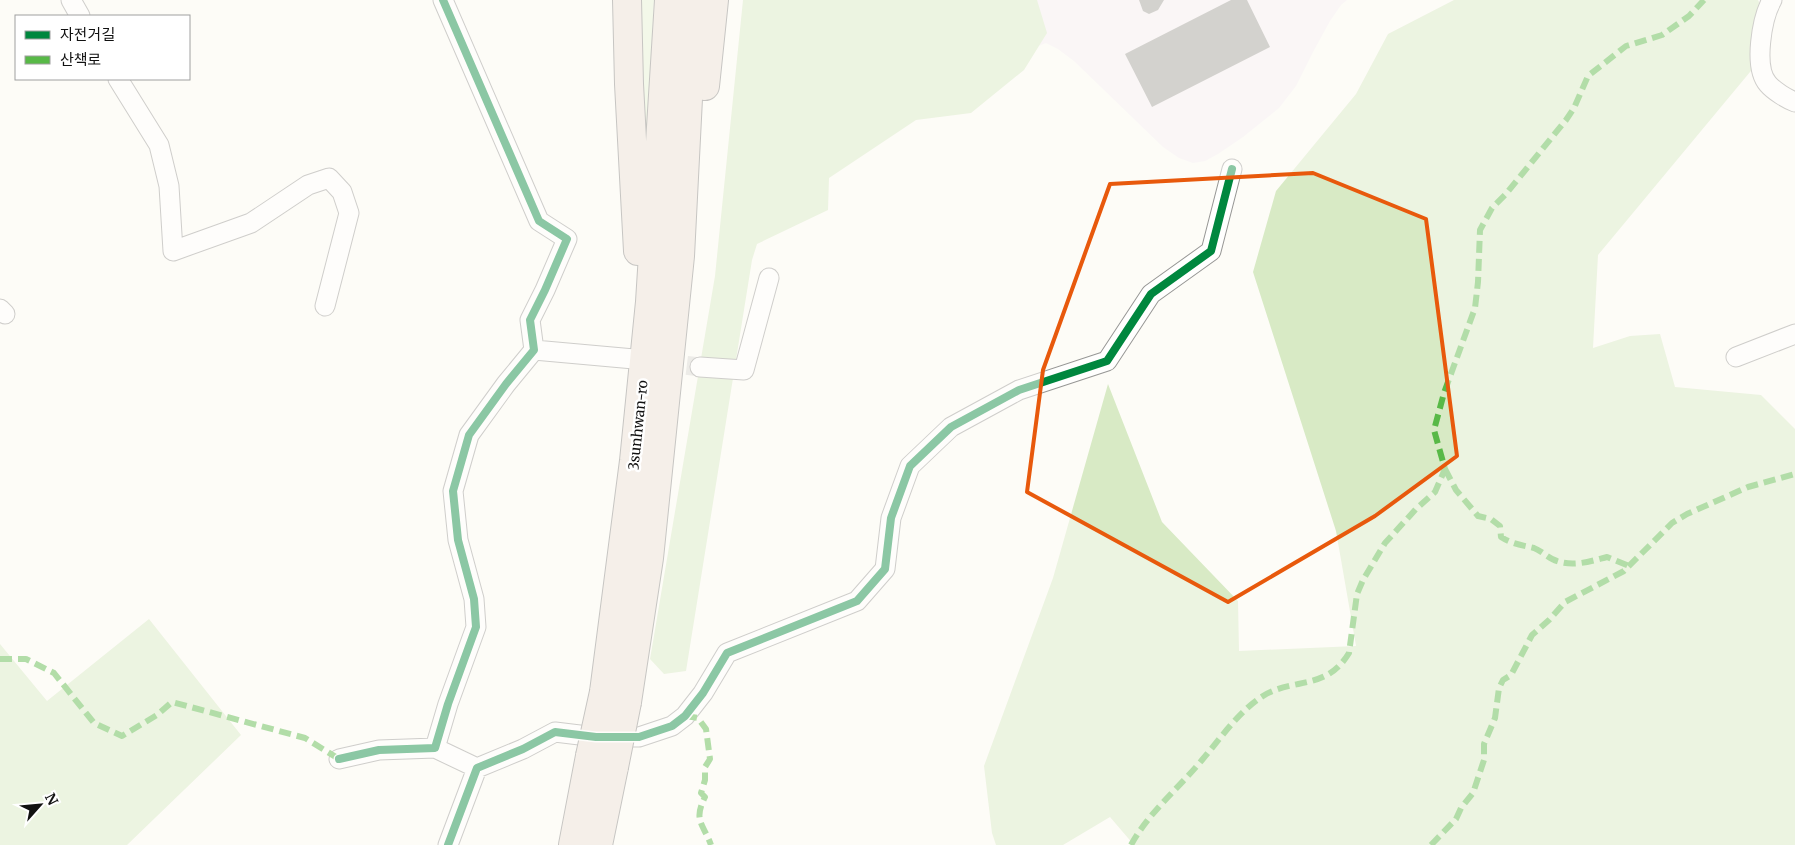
<svg xmlns="http://www.w3.org/2000/svg" width="1795" height="845" font-family="Merriweather,'Noto Sans KR',serif">
<style>
.industrial{fill:#f5f0f3}
.green{fill:#e7f3d7}
.forest{fill:#d8eac5}
.building{fill:#a19f9c}
.lines{fill:none;stroke-linecap:round;stroke-linejoin:round}
.minor-tunnel{stroke:#dad9d4;stroke-width:19;stroke-dasharray:19 9;stroke-linecap:butt}
.minor-casing{stroke:#979795;stroke-width:21}
.highway-casing{stroke:#858482;stroke-width:30}
.minor{stroke:#fffffe;stroke-width:19}
.highway{stroke:#eae1d8;stroke-width:28}
.highway-bridge-casing{stroke:#858482;stroke-width:30;stroke-linecap:butt}
.highway-bridge{stroke:#eae1d8;stroke-width:28}
.quiet{stroke:#58b947;stroke-width:6;stroke-dasharray:12 6;stroke-linecap:butt}
.cycleway-casing{stroke:#fff;stroke-width:11}
.cycleway{stroke:#00873e;stroke-width:8}
.marked{fill:none;stroke:#e8590c;stroke-width:4;stroke-linejoin:round}
.labels{text-anchor:middle;stroke-width:5;stroke-linejoin:round;paint-order:stroke}
.street-label{font-size:14px;fill:#111;stroke:#fff}
</style>
<rect width="100%" height="100%" fill="#fdfcf7"/>
<path class="industrial" d="M941,0H1347L1341,5L1330,21L1313,52L1296,86L1279,108L1243,137L1218,154L1205,161L1193,163L1179,158L1163,147L1074,61L1058,49L1046,43L1031,49Z"/>
<path class="green" d="M637,0H654L646,153Z"/>
<path class="forest" d="M743,0H1037L1047,33L1024,70L971,113L916,120L829,178L828,210L757,244L752,260L686,671L664,674L650,659L715,276Z
M1454,0H1758L1759,2L1755,66L1598,255L1593,348L1630,336L1660,334L1675,387L1761,395L1795,429V845H1134L1110,817L1063,845H996L992,833L984,766L1053,578L1108,384L1162,522L1238,601L1239,651L1356,646L1336,531L1253,272L1276,191L1356,94L1388,34Z
M149,619L241,735L127,845H0V644L47,701Z"/>
<path class="building" d="M1139,0H1164L1158,10L1149,14L1143,11Z
M1231,0H1247L1270,47L1152,107L1125,54Z"/>
<g class="lines">
<path class="minor-tunnel" d="M659,362L700,367"/>
<defs>
<path id="minor" d="M71,0L80,16
M1772,0C1762,18 1753,67 1768,84C1774,91 1787,99 1795,102
M118,79L159,145L169,186L173,251L251,223L308,185L329,178L342,192L349,213L325,306
M0,309L5,314
M534,350L634,359
M1736,357L1795,334
M700,367L744,370L769,278
M435,748L477,768
M339,759L379,750L435,748L448,704L476,627L474,599L458,540L453,491L469,435L506,384L534,350L530,320L545,290L567,239L539,221L443,0
M448,845L477,768L523,749L555,732L596,737H639L672,726L685,716L703,693L727,653L857,601L885,569L891,518L910,466L951,427L1019,390L1107,361L1151,294L1211,251L1232,169"/>
<path id="highway" d="M627,0L629,84L638,251
M705,86L714,0
M604,692L634,461L650,302L669,0
M627,702L649,558L680,256L693,0
M573,845L590,756
M598,845L614,767"/>
</defs>
<use href="#minor" class="minor-casing"/>
<use href="#highway" class="highway-casing"/>
<use href="#minor" class="minor"/>
<use href="#highway" class="highway"/>
<defs>
<path id="highway-bridge" d="M590,756L604,692
M614,767L627,702"/>
</defs>
<use href="#highway-bridge" class="highway-bridge-casing"/>
<use href="#highway-bridge" class="highway-bridge"/>
<path class="quiet" d="M1445,469L1456,490L1478,516L1491,519L1500,526L1501,537C1512,544 1521,545 1534,548C1542,551 1549,559 1557,561C1574,567 1591,561 1607,557L1629,566
M0,659H26L54,673L94,723L122,736L157,715L172,702L305,738L339,759
M685,716L698,718L706,729L710,759L705,767V780L701,793L705,797C693,821 703,823 711,845
M1131,845C1149,812 1178,789 1202,760C1221,738 1238,712 1263,696C1294,677 1326,691 1349,653L1357,594L1363,580L1385,543L1416,509L1435,492L1445,469L1434,430L1444,393L1475,308L1478,282L1480,230L1492,208L1505,195L1566,120L1574,108L1588,76L1626,46L1662,35L1689,16L1704,0
M1431,845L1456,819L1461,808L1473,793L1484,760V744L1495,718L1499,688L1503,680L1511,675L1532,635L1549,620L1565,602L1624,571L1672,523L1687,514L1748,487L1795,474"/>
<defs>
<path id="cycleway" d="M339,759L379,750L435,748L448,704L476,627L474,599L458,540L453,491L469,435L506,384L534,350L530,320L545,290L567,239L539,221L443,0
M448,845L477,768L523,749L555,732L596,737H639L672,726L685,716L703,693L727,653L857,601L885,569L891,518L910,466L951,427L1019,390L1107,361L1151,294L1211,251L1232,169"/>
</defs>
<use href="#cycleway" class="cycleway-casing"/>
<use href="#cycleway" class="cycleway"/>
</g>
<path d="M0 0H1795V845H0ZM1313,173L1426,219L1457,456L1375,516L1228,602L1027,492L1043,370L1110,184Z" fill="#fdfcf7" fill-opacity=".55" fill-rule="evenodd"/>
<path class="marked" d="M1313,173L1426,219L1457,456L1375,516L1228,602L1027,492L1043,370L1110,184Z"/>
<g class="labels">
<g class="street-label">
<text transform="translate(638 425) rotate(-84)" y="5">3sunhwan-ro</text>
</g>
</g>
<rect x="15" y="15" width="175" height="65" fill="#ffffff" stroke="#a0a0a0"/>
<rect x="25" y="31" width="25" height="8" fill="#00873e" stroke="#a0a0a0"/>
<text x="60" y="40" font-size="15" fill="#111111">자전거길</text>
<rect x="25" y="56" width="25" height="8" fill="#58b947" stroke="#a0a0a0"/>
<text x="60" y="65" font-size="15" fill="#111111">산책로</text>
<g transform="translate(40 805) rotate(63)" stroke="#ffffff" stroke-width="4" paint-order="stroke">
<path d="M0-4L9 19L0 12L-9 19Z" fill="#111111"/>
<text y="-8" font-size="14" font-weight="bold" text-anchor="middle" fill="#111111">N</text>
</g>
</svg>
